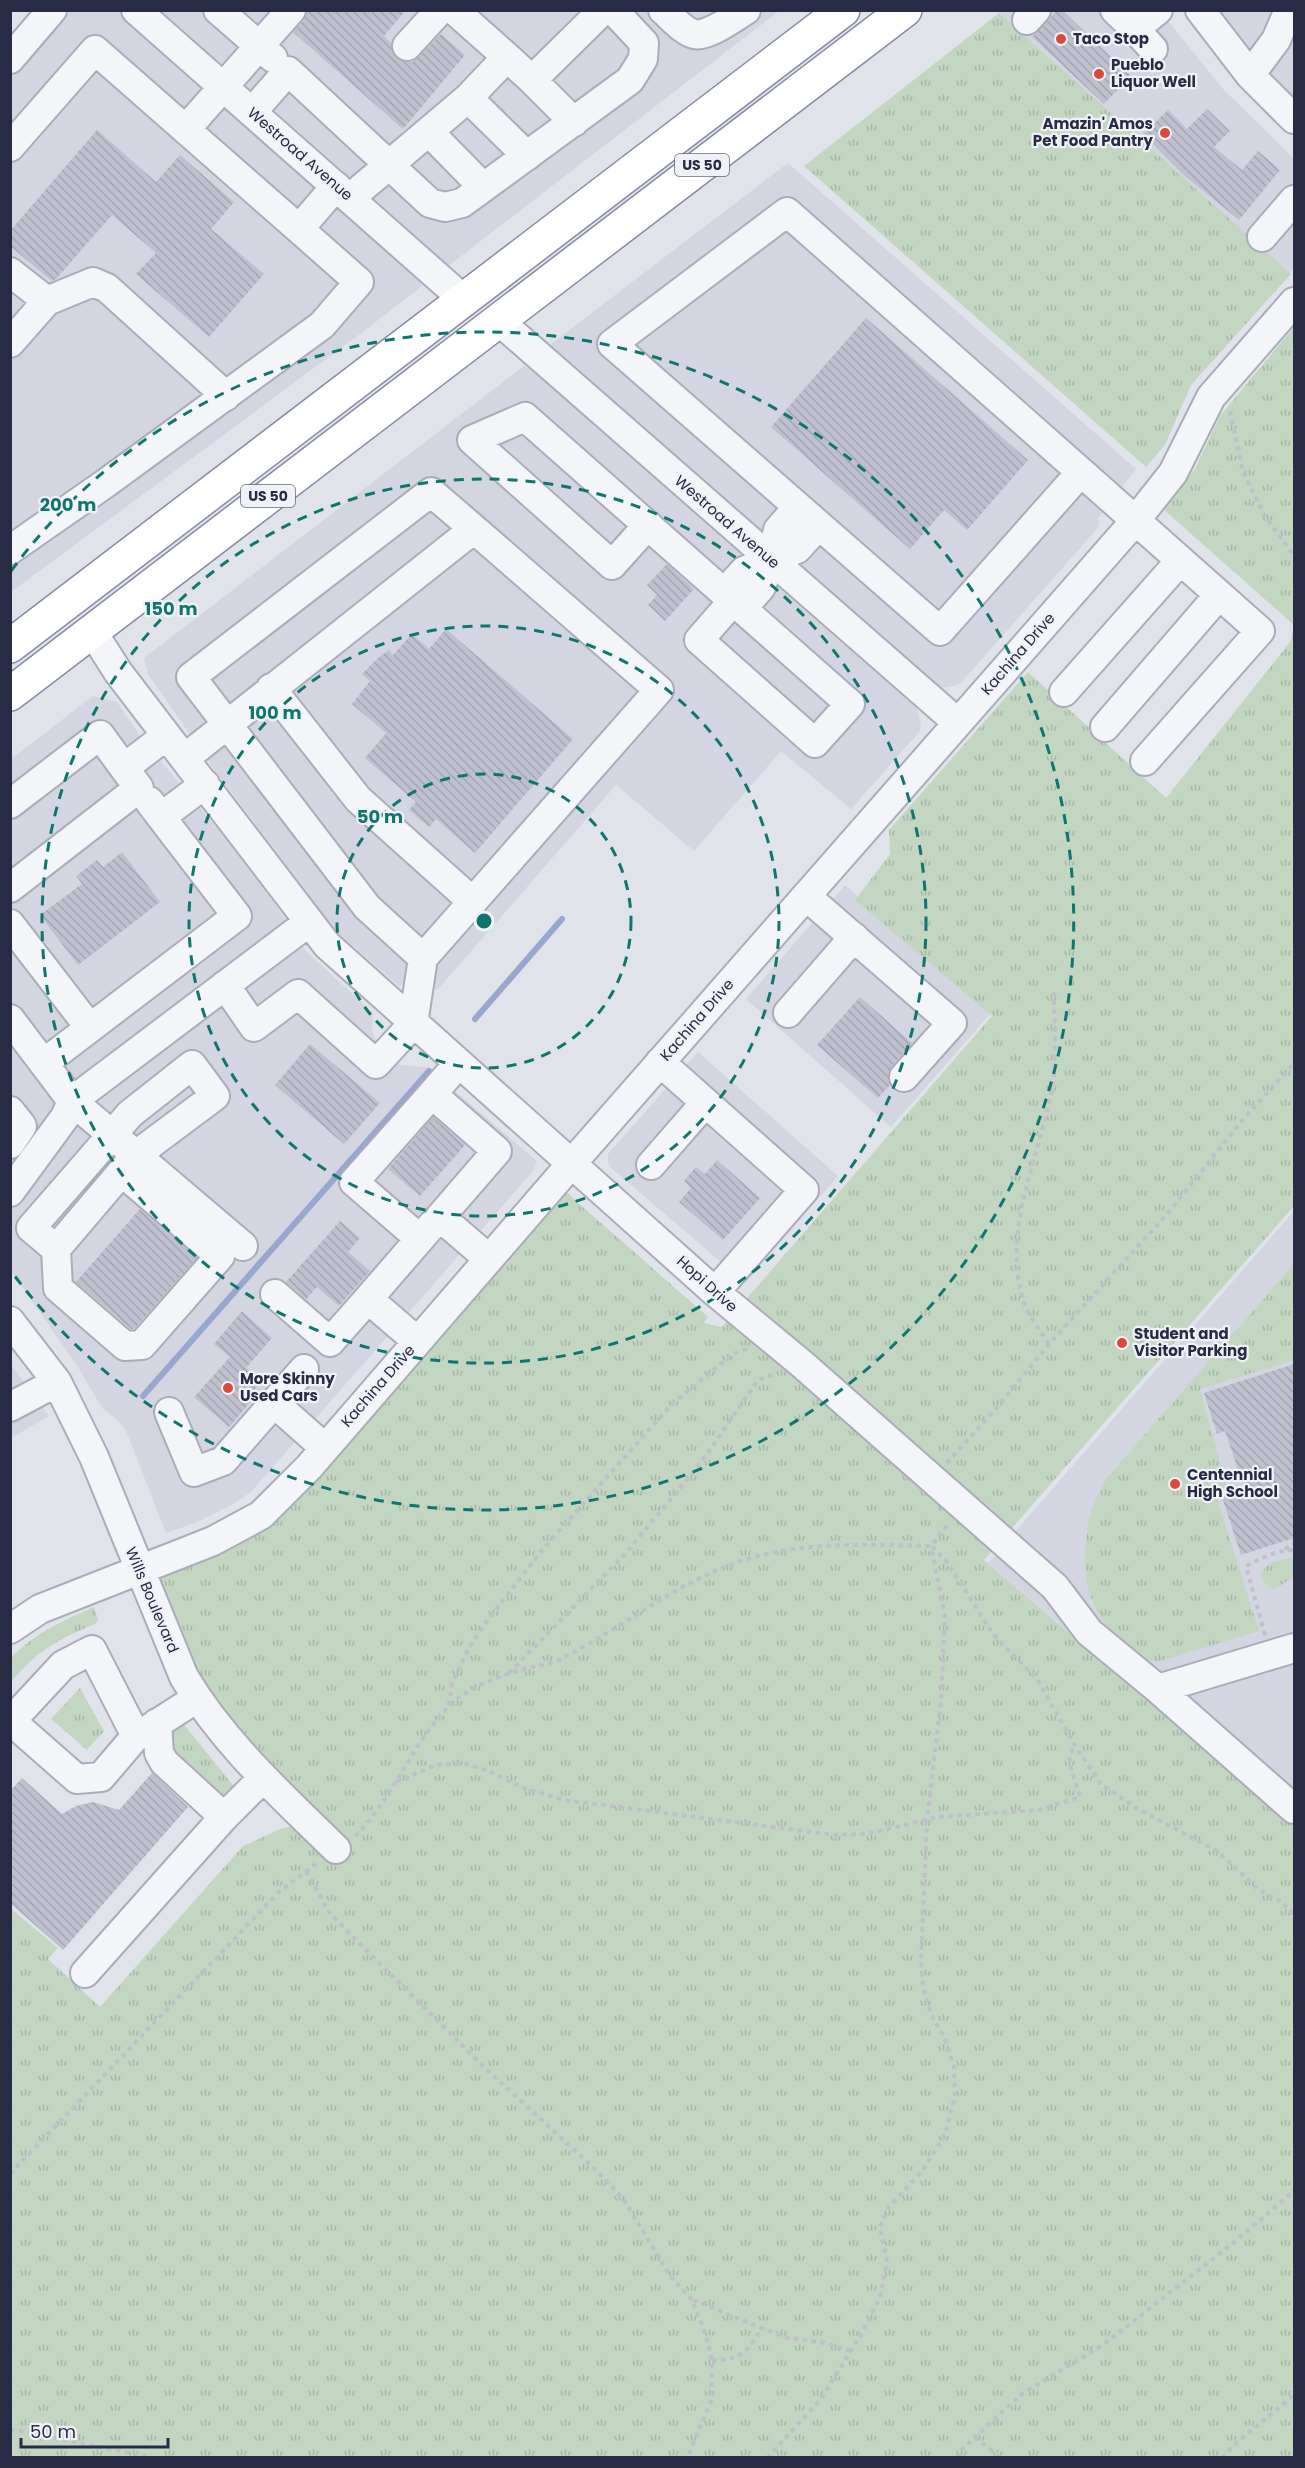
<svg xmlns="http://www.w3.org/2000/svg" width="1305" height="2468" font-family="Poppins,sans-serif">
<style>
.built{fill:#d3d5e0}
.grass{fill:url(#grass-tufts)}
.lines{fill:none;stroke-linecap:round;stroke-linejoin:round}
.stream{stroke:#99a6ce;stroke-width:6}
.building{fill:url(#building-back-hatch)}
.minor-casing{stroke:#aaacb9;stroke-width:32}
.highway-casing{stroke:#878ba3;stroke-width:36}
.path{stroke:#bfc0ca;stroke-width:4;stroke-dasharray:4.5 4.5;stroke-linecap:butt}
.minor{stroke:#f4f5f9;stroke-width:28}
.highway{stroke:#fff;stroke-width:33}
.ring{fill:none;stroke:#0f766e;stroke-width:3;stroke-dasharray:10 8}
.poi-dot{fill:#da4a3c;stroke:#f1f2f8;stroke-width:2}
.labels{text-anchor:middle;stroke-width:4.5;stroke-linejoin:round;paint-order:stroke}
.shield{fill:#f1f2f8;stroke:#64677a;stroke-width:1.5}
.shield-label{font-size:14px;font-weight:bold;fill:#282b44}
.poi-label{font-size:15px;font-weight:bold;fill:#282b44;stroke:#f1f2f8;text-anchor:start}
.street-label{font-size:15px;fill:#282b44;stroke:#f1f2f8}
.centre{fill:#0f766e;stroke:#f1f2f8;stroke-width:3}
.ring-label{font-size:18px;text-anchor:middle;font-weight:bold;fill:#0f766e;stroke:#f1f2f8;stroke-width:4.5;stroke-linejoin:round;paint-order:stroke}
</style>
<defs>
<pattern id="grass-tufts" width="24" height="20" patternUnits="userSpaceOnUse" patternTransform="scale(1.5)"><rect width="24" height="20" fill="#c2d6c1"/><path d="M3 7l-1-3M5 7V3M7 7l1-3M15 17l-1-3M17 17v-4M19 17l1-3" fill="none" stroke="#a7b8a7"/></pattern>
<pattern id="building-back-hatch" width="6" height="6" patternUnits="userSpaceOnUse" patternTransform="scale(1.5)"><rect width="6" height="6" fill="#bec0ce"/><path d="M-1 5l2 2M0 0l6 6M5-1l2 2" fill="none" stroke="#a3a5b2"/></pattern>
</defs>
<rect width="100%" height="100%" fill="#e1e3eb"/>
<path class="built" d="M52,11H779L360,334L11,592L10,59Z
M996,11H1160L1223,89L1294,159V267L1289,273Z
M1200,11H1294V119Z
M788,163L1136,469L1098,518L1099,524L1096,530L960,684L949,687L938,688L554,350L551,344Z
M524,366L533,371L915,703L921,724L920,731L851,809L781,751L694,851L616,785L437,990L409,982L399,986L336,931L216,772L148,674L144,658Z
M93,696L117,702L141,737L226,839L283,915L306,951L373,1013L372,1030L380,1051L400,1065L425,1067L434,1073L537,1161L533,1171L251,1492L235,1503L195,1523L166,1533L127,1433L119,1421L102,1408L78,1367L11,1271L10,760Z
M845,885L991,1013L891,1127L746,999Z
M698,1052L838,1176L745,1283L610,1167L608,1162V1154Z
M1294,1211V1826L988,1563Z
M10,1363L49,1416L11,1438H10Z"/>
<path class="grass" d="M999,13L1291,274L1191,385L1165,445L1146,467L804,166Z
M1294,327V625L1163,509L1195,469L1220,416Z
M1294,626V1206L984,1560L1294,1826V2457H11L10,1908L58,1948L48,1959L100,2007L243,1846L283,1828L304,1825L174,1644L149,1583L231,1533L559,1186L708,1317L704,1323L722,1327L992,1016L855,900L890,854L889,830L1028,672L1166,798L1290,642Z
M1294,1264V1360L1200,1389L1227,1488L1215,1492L1259,1631L1157,1662C1140,1660 1131,1651 1119,1639C1088,1609 1081,1577 1087,1534C1088,1527 1088,1518 1091,1512C1095,1500 1101,1489 1107,1478Z
M1294,1558V1577L1273,1590L1264,1582L1260,1574C1269,1561 1279,1559 1294,1558Z
M94,1607L98,1620L95,1624C57,1640 38,1650 11,1682V1658C34,1633 63,1621 94,1607Z
M80,1688L104,1731L87,1750L51,1719Z
M182,1722L236,1789L223,1797L173,1755L172,1730Z"/>
<g class="lines">
<path class="stream" d="M475,1019L562,919
M143,1396L429,1071"/>
</g>
<path class="building" d="M307,10H406L384,36L391,43L392,51L396,58L404,62H413L441,34L465,55L403,129L293,32L304,20Z
M1057,10H1062L1131,76L1104,104L1032,37Z
M1207,109L1230,131L1214,147L1242,170L1258,151L1280,170L1239,220L1185,176L1143,134L1168,110L1187,129Z
M97,130L156,182L180,155L234,202L211,229L264,274L209,337L136,274L156,253L112,215L56,279L52,281L10,246V231Z
M866,318L1028,460L967,530L944,510L910,549L771,427Z
M667,564L694,589L665,621L648,605L657,595L647,585Z
M446,629L573,739L475,853L436,819L429,827L409,810L416,802L365,758L386,733L352,704L370,681L362,674L378,658L389,650L392,656L412,634L429,649Z
M122,852L160,902L78,965L40,915L82,884L76,876L97,860L103,867Z
M860,997L912,1043L891,1067L888,1074L890,1085L878,1098L817,1045Z
M310,1044L380,1103L344,1144L275,1085Z
M433,1117L465,1145L420,1196L388,1169Z
M717,1160L760,1198L723,1240L679,1202L691,1188L684,1181L696,1167L705,1174Z
M140,1209L197,1258L134,1329H131L76,1282Z
M340,1221L360,1238L348,1252L370,1271L339,1306L317,1287L306,1299L286,1282Z
M242,1311L272,1338L246,1368L262,1381L247,1398L251,1401L229,1427L194,1397L230,1357L214,1344Z
M1294,1364V1538L1241,1555L1222,1497L1245,1490L1225,1431L1217,1434L1204,1393Z
M152,1773L188,1807L63,1950L10,1903V1791L22,1778L62,1814L76,1806L93,1802L119,1810Z"/>
<g class="lines">
<defs>
<path id="minor" d="M136,10L463,299
M218,10L273,58
M454,10L507,57
M663,10C671,17 683,31 694,34C706,38 735,17 746,10
M1115,10L1135,29L1158,10
M1200,10L1250,75L1294,119
M1027,20L1036,10
M1135,29L1153,49
M407,46L440,10
M10,59L52,10
M1250,75L1276,40L1289,10
M532,80L574,122
M468,98L527,156
M252,112L288,71L430,203L445,207L462,203L630,80L643,59L644,43L613,10
M186,129L291,10
M429,132L483,187
M10,147L95,50L299,229
M350,198L468,98L507,57L532,80L603,10
M787,212L1081,472L940,631L612,344Z
M1262,237L1294,200
M10,272L47,301L93,282L107,288L226,396
M498,320L958,723
M10,343L47,301
M1081,472L1260,631L1145,761
M648,525L612,565L472,440L525,417L850,704L815,743L699,640L733,601
M10,550L106,483L322,325L359,282L299,229L336,186
M770,560L778,530L798,507
M770,560L797,549L819,525
M724,593L744,571L770,560L761,587L742,609
M92,631L118,672L327,945L715,1292L802,1364L1055,1587L1089,1632L1158,1689L1294,1809
M271,688L358,799L473,902
M1064,692L1180,561
M1105,727L1219,595
M185,758L474,529L659,690L423,958L413,1024L376,1064L298,994L254,1027L225,985
M149,801L161,817L205,784
M10,804L100,735L124,768
M10,888L139,788L124,768L166,736
M806,896L952,1023L904,1077
M10,924L90,1028
M423,958L367,907L191,677L431,492L474,529
M788,1013L854,937
M10,1019L72,1101L65,1117L10,1192
M660,1062L804,1190L715,1292
M44,1063L237,916L161,817
M458,1064L432,1094L497,1151L440,1217L489,1259
M10,1111L22,1126L10,1144
M651,1165L705,1103
M122,1172L220,1256L142,1345L125,1346L58,1288L56,1249L136,1155L72,1101L309,922
M420,1239L354,1182L432,1094
M56,1249L31,1228L130,1114L192,1065L215,1096L136,1155L243,1246
M275,1294L330,1342L368,1299
M10,1321L57,1382L94,1457L184,1677C224,1744 281,1795 336,1849
M417,1341L368,1299L432,1225
M274,1403L304,1369
M10,1407L57,1382
M169,1412L194,1472L223,1461L274,1403L325,1448
M10,1629L40,1609L213,1541L261,1515L309,1467L572,1163L1135,521L1173,473L1211,397L1294,302
M1158,1689L1294,1648
M10,1722L11,1721L63,1665L92,1650L136,1736L101,1777L77,1779L11,1721
M157,1723L159,1753L164,1762L224,1817L263,1778
M141,1734L197,1698
M85,1973L224,1817"/>
<path id="highway" d="M10,646L843,10
M10,694L905,10"/>
</defs>
<use href="#minor" class="minor-casing"/>
<use href="#highway" class="highway-casing"/>
<path class="path" d="M1230,411L1243,472L1265,516L1294,556
M1049,1344C1038,1328 1025,1311 1021,1292C1004,1223 1041,1152 1053,1084C1057,1055 1054,1022 1054,992
M947,1463L999,1405L1049,1344L1168,1213L1240,1123L1294,1063
M932,1547L945,1559L993,1634L1037,1679L1074,1744L1101,1784L1136,1808L1217,1851L1259,1890L1282,1902L1294,1915
M1285,1549L1294,1544
M1265,1635L1246,1566C1262,1558 1276,1550 1294,1550
M509,1673L626,1553L700,1464L758,1380L777,1373
M449,1705L452,1683L469,1648L484,1625L542,1550L672,1404L733,1354L747,1349
M396,1782L436,1765L463,1763L489,1771L524,1788L564,1800L835,1835L867,1834L938,1817L1039,1810L1080,1797L1069,1762L1074,1744
M355,1836C393,1798 411,1746 448,1707C465,1689 500,1675 524,1669C536,1666 549,1665 559,1660C624,1628 680,1578 751,1558C809,1541 872,1545 931,1546L949,1523
M306,1871L329,1912L353,1937L485,2068L596,2170L624,2200L671,2277L692,2300L706,2335L712,2361L711,2401L687,2458
M10,2174L279,1892L317,1863
M693,2300L784,2337L825,2343L851,2351
M712,2361C740,2359 748,2353 761,2329
M10,2429L154,2458
M975,2437L1001,2458
M767,2458L821,2399L860,2336L880,2298L887,2262L880,2227L889,2207L922,2171L944,2137L955,2097L954,2067L945,2039L931,2014L923,1987L921,1961L927,1820L941,1701L945,1616L931,1546
M956,2458L962,2449L1023,2393L1103,2345L1232,2244L1294,2191
M1222,2458L1234,2445L1294,2395"/>
<use href="#minor" class="minor"/>
<use href="#highway" class="highway"/>
</g>
<g class="ring">
<circle cx="484" cy="921" r="147"/>
<circle cx="484" cy="921" r="295"/>
<circle cx="484" cy="921" r="442"/>
<path d="M11 571A589 589 0 1 1 11 1271"/>
</g>
<g class="poi-dot">
<circle cx="1061" cy="39" r="6"/>
<circle cx="1099" cy="74" r="6"/>
<circle cx="1165" cy="133" r="6"/>
<circle cx="1122" cy="1343" r="6"/>
<circle cx="228" cy="1388" r="6"/>
<circle cx="1175" cy="1484" r="6"/>
</g>
<g class="labels">
<g class="shield">
<rect x="675" y="154" width="54" height="22" rx="4.5"/>
<rect x="241" y="485" width="54" height="22" rx="4.5"/>
</g>
<g class="shield-label">
<text x="702" y="170">US 50</text>
<text x="268" y="501">US 50</text>
</g>
<g class="poi-label">
<text x="1073" y="44">Taco Stop</text>
<text x="1111" y="70">Pueblo<tspan x="1111" dy="17">Liquor Well</tspan></text>
<text x="1153" y="129" text-anchor="end">Amazin' Amos<tspan x="1153" dy="17">Pet Food Pantry</tspan></text>
<text x="1134" y="1339">Student and<tspan x="1134" dy="17">Visitor Parking</tspan></text>
<text x="240" y="1384">More Skinny<tspan x="240" dy="17">Used Cars</tspan></text>
<text x="1187" y="1480">Centennial<tspan x="1187" dy="17">High School</tspan></text>
</g>
<g class="street-label">
<text transform="translate(300 154) rotate(41)" y="5">Westroad Avenue</text>
<text transform="translate(727 522) rotate(41)" y="5">Westroad Avenue</text>
<text transform="translate(1018 654) rotate(-49)" y="5">Kachina Drive</text>
<text transform="translate(697 1020) rotate(-49)" y="5">Kachina Drive</text>
<text transform="translate(707 1284) rotate(42)" y="5">Hopi Drive</text>
<text transform="translate(378 1386) rotate(-49)" y="5">Kachina Drive</text>
<text transform="translate(152 1600) rotate(67)" y="5">Wills Boulevard</text>
</g>
</g>
<circle cx="484" cy="921" r="9" class="centre"/>
<g class="ring-label">
<text x="68" y="511">200 m</text>
<text x="171" y="615">150 m</text>
<text x="275" y="719">100 m</text>
<text x="380" y="823">50 m</text>
</g>
<rect width="1305" height="2468" fill="none" stroke="#282b44" stroke-width="24"/>
<path d="M21 2438v9h147v-9" fill="none" stroke="#282b44" stroke-width="3"/>
<text x="30" y="2438" font-size="18" fill="#282b44" stroke="#f1f2f8" stroke-width="4.5" paint-order="stroke">50 m</text>
</svg>
